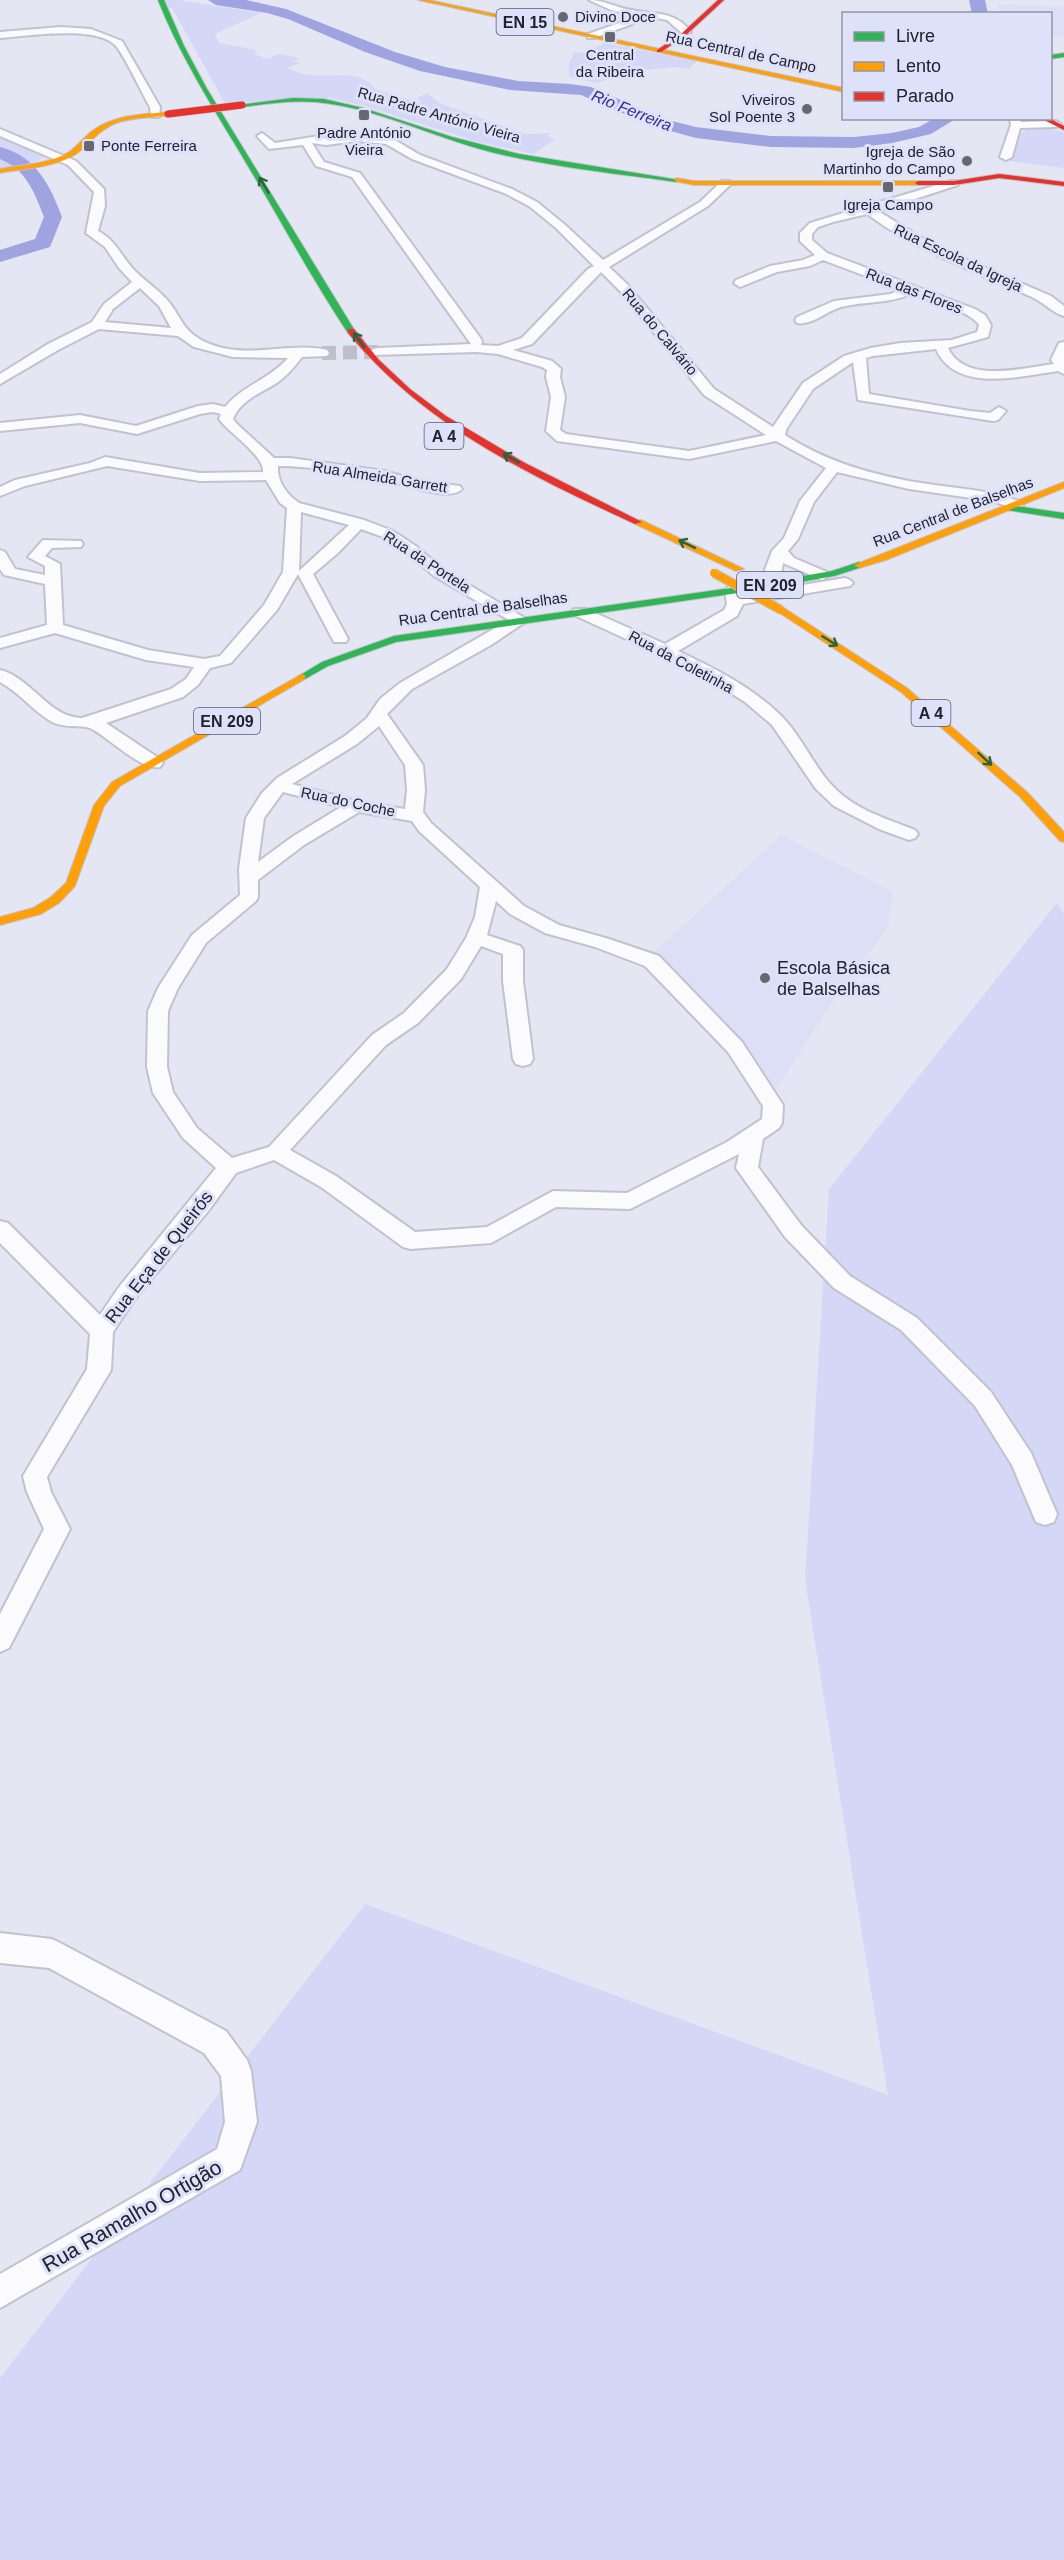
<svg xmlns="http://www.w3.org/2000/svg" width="1064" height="2560" font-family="Arial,sans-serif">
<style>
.built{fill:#dcdff6}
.green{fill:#d4d7f5}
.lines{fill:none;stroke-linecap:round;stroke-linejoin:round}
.river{fill:#9fa4e1;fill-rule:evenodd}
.street-tunnel{stroke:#bdbfcc;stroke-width:14;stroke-dasharray:14 7;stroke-linecap:butt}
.street-casing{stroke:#c1c2cd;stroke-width:4}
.fast-casing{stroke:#c1c2cd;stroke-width:2}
.slow-casing{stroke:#c1c2cd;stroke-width:2}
.jam-casing{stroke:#c1c2cd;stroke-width:2}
.street{fill:#fbfbfd;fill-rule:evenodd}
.fast{fill:#30b455;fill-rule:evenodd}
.slow{fill:#ff9f0a;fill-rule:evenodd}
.jam{fill:#e5322d;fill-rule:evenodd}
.slow-bridge-casing{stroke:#c1c2cd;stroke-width:10;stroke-linecap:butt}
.jam-bridge-casing{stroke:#c1c2cd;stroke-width:8;stroke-linecap:butt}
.slow-bridge{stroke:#ff9f0a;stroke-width:8}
.jam-bridge{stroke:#e5322d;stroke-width:7}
.oneway{stroke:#28643e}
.poi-dot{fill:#656771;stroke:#dee1fa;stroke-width:2}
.labels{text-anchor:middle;stroke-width:6;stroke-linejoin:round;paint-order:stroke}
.far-poi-label{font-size:15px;fill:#21222b;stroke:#dee1fa}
.far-street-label{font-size:15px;fill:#21222b;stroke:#dee1fa}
.shield{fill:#dee1fa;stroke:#5a5b69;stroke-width:1.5}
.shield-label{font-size:16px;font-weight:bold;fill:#21222b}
.far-water-label{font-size:16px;font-style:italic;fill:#332c8b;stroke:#dee1fa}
.poi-label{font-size:18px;fill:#21222b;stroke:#dee1fa;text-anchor:start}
.street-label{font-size:18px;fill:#21222b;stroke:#dee1fa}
.near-street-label{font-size:21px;fill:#21222b;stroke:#dee1fa}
</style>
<rect width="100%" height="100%" fill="#e4e6f4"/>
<path class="built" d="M996,4L1064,7V37L1051,35L1050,14L1003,13Z
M782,835L893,892L888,927L831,1004L778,1086L771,1090L732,1028L653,953Z"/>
<path class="green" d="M163,0H178L261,13L215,34L219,43L257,50L255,54L267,59L279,54L299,58L293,61L300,63L287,68C295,71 303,75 311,75C332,78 361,68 375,89L419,103L421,102L417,98L427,93L439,103L525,134L551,133L547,136L555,139L534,154L475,141L365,106L330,98L225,103L172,8L167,7Z
M605,43L697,61L689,69L677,67L632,71L597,83L569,77V65L574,52L584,53Z
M1043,126L1064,133V168L1009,161C1018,140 1017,127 1043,126Z
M0,134L34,150L43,157L38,161L0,169Z
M1057,903L1064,914V2560H0V2378L365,1904L888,2095L805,1580L829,1189Z"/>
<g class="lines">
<path class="river" d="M208,0H246L286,9L395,52L445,67L518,81L570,84L591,87L664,119L696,127L771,136L854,137L892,133L919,127L935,118H957L931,134L892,143L854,148L771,147L696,138L652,126L581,95L510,90L420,71L365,52L288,19L267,13L216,5Z
M969,0H985L988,14H972Z
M0,147C36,156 50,185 62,217L50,247L0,262V250L35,239L44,217C34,191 26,170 0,159Z"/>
<path class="street-tunnel" d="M322,353L378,352"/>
<defs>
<path id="street" d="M589,0C603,0 613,6 626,9C651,15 674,9 691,32L683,34L667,20L651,17L594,38H588V34L639,16L611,10Z
M61,27L91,29L122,41L160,107L159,117H151L150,107C142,94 124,54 115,45C95,25 27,36 0,38V32Z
M1010,118H1020L1021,122L1056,121L1061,124L1056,127L1020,128L1012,157L1006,160L1000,157L1011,125Z
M0,129L76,161L104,189L105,206L98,231C116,240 122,258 135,271C146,282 159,290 169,302C182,319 183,331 205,342C247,361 288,341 327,350L329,353L327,356L302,357C295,366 288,375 278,382C262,393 241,399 233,419L237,424L274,458H290L385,471L418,481L460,486L462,489C449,503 398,482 381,479C348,473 311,466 278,466C277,481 286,494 299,503L364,520L393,531L417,547L444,570L528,620L491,645L412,689L387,714L423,765L425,790L423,812L431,823L524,906L559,925L609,939L659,956L742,1042L783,1105L782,1123L779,1128L763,1139L758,1167L801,1225L850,1276L917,1318L991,1392L1031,1453L1057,1514L1054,1522L1045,1525L1036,1522L1012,1465L975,1406L901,1330L834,1288L785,1237L736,1168L739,1154L630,1209L556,1207L491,1243L411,1249L403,1247L321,1187L274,1160L236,1173L209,1210L135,1299L113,1332L111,1370L47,1477L51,1492L70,1529L9,1648L0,1652V1614L44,1529L27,1492L23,1476L87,1369L90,1334L0,1243V1221L8,1223L100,1315L119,1287L216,1168L183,1138L153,1093L147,1067L148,1011L158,988L192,935L240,895L239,869L246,818L262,793L277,778L345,736L367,718L380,699L400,683L509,620L434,576L407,553L383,537L361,529L338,553L313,574L348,639L346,642H334L298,574L277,610L231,663L210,668L198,685L183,697L106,723L160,759L163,763L160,767C142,771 109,738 92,729C83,724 66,729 52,722C33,711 20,693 0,682V670C32,678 49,718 82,718L171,689L186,679L194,667L146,660L55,633L0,648V638L47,625L45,584L4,575L0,569V550L5,552L15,569L45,575V566L28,557L43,540L81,541L83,544L81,547L52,548L45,556L60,564L63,625L148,650L204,659L220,656L264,605L283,572L287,508L280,503L266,480L200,481L107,466L25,486L0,496V487L15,480L90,463L105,457L200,473L263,472C265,456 229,433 219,419L221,414L213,412L200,414L137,434L80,423L0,431V423L80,415L136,426L198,406L213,404L225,407C242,386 270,379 288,358L233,357L194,347L178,336L99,329L58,350L0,384V374L48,344L92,322L104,304L132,282L119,268L105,247L86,233L94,192L68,165L0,136ZM140,288L159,306L171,328L105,322L113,309ZM301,512L349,525L299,571ZM379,726L405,765L407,790L405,809L356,801L292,784L357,744ZM283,792L341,807L292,837L258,862L264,818ZM359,812L412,821L419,831L480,887L475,917L466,938L447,969L404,1013L372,1035L269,1147L232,1158L197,1128L173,1092L167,1067L168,1011L178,988L206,943L256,901L258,897V880L304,845ZM496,901L510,914L545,933L595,947L645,966L728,1052L763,1106L762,1119L727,1142L627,1193L553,1191L487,1227L415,1232L336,1176L290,1150L386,1045L418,1023L461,979L481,946L503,954V981L513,1059L516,1064L523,1066L530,1064L533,1059L523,981V950L520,946L487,935Z
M262,133L275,143L319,136L326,139L357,135L393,139L420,155L512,189L537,202L564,224L603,260L700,202L722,181H730V185L708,206L609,267L628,285L714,389L773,427L803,383L844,356L871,348L900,343L952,340L977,332L979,325C971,311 927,300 911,294C888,304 865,301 841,307C827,311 811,326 797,323L795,320L797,317L834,301L891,294L900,289L823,260L810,266L777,272L740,287L734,283L736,280L770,266L803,260L815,255L800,241V233L810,223L950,181H958V185L878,211L935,246L1051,296L1064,306V316C1053,313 1043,302 1032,297C976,272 917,251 867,214L833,222L818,227L812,234V240L827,253L975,309L985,315L991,325L988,337L948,348C965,384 1022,368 1054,364L1051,360L1059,343L1064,342V374L1058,371C1020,376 956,394 936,349L873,356L866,358L869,394L970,411L990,413L999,407L1006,411L998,420L993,421L858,400L853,362L813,389L787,428L785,435C824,460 863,472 909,481C947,488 985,488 1021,502L1023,505L1016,509L992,501L909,489L837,472L814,502L798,539L788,551L794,558L827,572L830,575L822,580L783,563L781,575L791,582L788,585H778L766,577L765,570L772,551L784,538L800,501L826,468L776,441L689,459L557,441L546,431L551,397L546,377L547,370L542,367L498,354L476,352L373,355L371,352L373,349L378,348L471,344L352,177L316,166L303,145L269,149L257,136ZM357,141L386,144L412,159L504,193L529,206L556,228L594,266L588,269L522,338L498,346L481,345L482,342L481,339L360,173L324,162L312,143L326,145ZM601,272L620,291L704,395L766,435L689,451L566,434L560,430L565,397L560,377L561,369L552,361L513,350L532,344Z
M845,578L850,580L853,583L850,586L743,604L737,616L678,651C712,667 748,685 776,711C798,730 809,758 828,781C850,808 884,818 915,830L918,834L915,838L909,840L879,829L834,806L816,789L772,725L745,702L723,688L674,661L574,615L572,612L574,609H586L665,644L724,610L727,604L725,590L728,587H738L742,595Z
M0,1933L52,1939L62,1944L226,2031L247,2060L251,2071L257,2122L240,2170L0,2308V2274L217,2149L225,2122L221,2076L204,2053L49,1968L0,1963Z"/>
<path id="fast" d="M158,0H164L184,46L207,89L355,331L354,333H348C314,282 285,228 254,176C220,118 183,63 158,0Z
M1064,53V57L1050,59V55Z
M293,98L324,99L363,108L452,137L519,154L679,180L676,182C614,173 551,167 491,152C432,137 375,107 315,102C291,100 266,104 242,107L239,105Z
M1009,505L1064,513V519L1006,510L1005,508Z
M859,562L864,565L862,567L834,576L745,592L396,642L328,666L305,679L297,677L322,662L394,636L745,586L832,571Z"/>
<path id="slow" d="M418,0H429L844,88V92Z
M168,112L170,115C152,118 133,117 116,123C98,130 90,144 76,154C54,168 25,168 0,173V169C21,165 44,164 64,155C76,149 82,139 92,131C114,115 142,114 168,112Z
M676,178L694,181H918L921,183L918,185H694L674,181Z
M1064,482V488L886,560L859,568L854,565Z
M635,520H641L744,569L736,571L635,524Z
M778,608H784L907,688L1028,793L1064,832V842L1060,841L1020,797L901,692L778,612Z
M302,674L305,675V679L120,786L104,806L75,886L59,903L41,914L0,925V917L33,908L51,897L66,883L94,805L112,782Z"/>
<path id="jam" d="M718,0H724L685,36L661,52H657V50L681,34Z
M1040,118H1049L1064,126V130Z
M999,174L1064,182V186L999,178L954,185H918L915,183L918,181H954Z
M348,329H354L379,360L410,389L446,416L525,463L642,522L635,524C527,474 425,426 348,333Z"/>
</defs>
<use href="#street" class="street-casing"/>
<use href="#fast" class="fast-casing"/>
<use href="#slow" class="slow-casing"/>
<use href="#jam" class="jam-casing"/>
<use href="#street" class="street"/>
<use href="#fast" class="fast"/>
<use href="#slow" class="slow"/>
<use href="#jam" class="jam"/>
<defs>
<path id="slow-bridge" d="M714,573L781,610"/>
<path id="jam-bridge" d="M168,114L242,105"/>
</defs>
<use href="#slow-bridge" class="slow-bridge-casing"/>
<use href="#jam-bridge" class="jam-bridge-casing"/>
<use href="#slow-bridge" class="slow-bridge"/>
<use href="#jam-bridge" class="jam-bridge"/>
</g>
<defs><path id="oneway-shaft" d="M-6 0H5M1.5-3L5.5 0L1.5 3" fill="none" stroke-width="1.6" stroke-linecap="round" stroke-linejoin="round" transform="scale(1.5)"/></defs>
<g class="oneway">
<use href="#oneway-shaft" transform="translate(264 185) rotate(-121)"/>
<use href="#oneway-shaft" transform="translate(359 340) rotate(-126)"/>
<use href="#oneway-shaft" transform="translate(511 458) rotate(-150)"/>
<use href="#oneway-shaft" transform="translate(687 544) rotate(-154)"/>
<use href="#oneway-shaft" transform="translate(830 641) rotate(32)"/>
<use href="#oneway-shaft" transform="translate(985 759) rotate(43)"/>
</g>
<g class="poi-dot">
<circle cx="563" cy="17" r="6"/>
<rect x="604" y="31" width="12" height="12" rx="3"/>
<circle cx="807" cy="109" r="6"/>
<rect x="358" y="109" width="12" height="12" rx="3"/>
<rect x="83" y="140" width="12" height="12" rx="3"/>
<circle cx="967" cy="161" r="6"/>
<rect x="882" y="181" width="12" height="12" rx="3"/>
<circle cx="765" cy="978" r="6"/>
</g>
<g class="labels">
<g class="far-poi-label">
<text x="575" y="22" text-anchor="start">Divino Doce</text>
<text x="610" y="60">Central<tspan x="610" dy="17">da Ribeira</tspan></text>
<text x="795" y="105" text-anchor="end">Viveiros<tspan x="795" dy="17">Sol Poente 3</tspan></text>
<text x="364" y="138">Padre António<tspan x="364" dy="17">Vieira</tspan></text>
<text x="101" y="151" text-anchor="start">Ponte Ferreira</text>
<text x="955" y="157" text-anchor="end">Igreja de São<tspan x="955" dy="17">Martinho do Campo</tspan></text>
<text x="888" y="210">Igreja Campo</text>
</g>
<g class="far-street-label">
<text transform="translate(741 52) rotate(12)" y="5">Rua Central de Campo</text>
<text transform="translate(439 115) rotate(16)" y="5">Rua Padre António Vieira</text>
<text transform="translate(958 258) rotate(25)" y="5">Rua Escola da Igreja</text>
<text transform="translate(914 291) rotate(21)" y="5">Rua das Flores</text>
<text transform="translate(660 332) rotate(50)" y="5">Rua do Calvário</text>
<text transform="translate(380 477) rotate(9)" y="5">Rua Almeida Garrett</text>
<text transform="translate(953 512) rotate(-21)" y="5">Rua Central de Balselhas</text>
<text transform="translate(427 562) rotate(33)" y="5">Rua da Portela</text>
<text transform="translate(483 609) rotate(-8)" y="5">Rua Central de Balselhas</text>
<text transform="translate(681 662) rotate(28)" y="5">Rua da Coletinha</text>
<text transform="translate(348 802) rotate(12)" y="5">Rua do Coche</text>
</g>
<g class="shield">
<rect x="496.5" y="9" width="57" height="26" rx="4.5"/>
<rect x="424.5" y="423" width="39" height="26" rx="4.5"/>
<rect x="737" y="572" width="66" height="26" rx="4.5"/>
<rect x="911.5" y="700" width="39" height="26" rx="4.5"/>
<rect x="194" y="708" width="66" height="26" rx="4.5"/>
</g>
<g class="shield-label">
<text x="525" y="28">EN 15</text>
<text x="444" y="442">A 4</text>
<text x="770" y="591">EN 209</text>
<text x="931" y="719">A 4</text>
<text x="227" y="727">EN 209</text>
</g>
<g class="far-water-label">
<text transform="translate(632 110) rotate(22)" y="6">Rio Ferreira</text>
</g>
<g class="poi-label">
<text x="777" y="974">Escola Básica<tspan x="777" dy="21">de Balselhas</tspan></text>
</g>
<g class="street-label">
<text transform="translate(159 1257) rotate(-52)" y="6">Rua Eça de Queirós</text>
</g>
<g class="near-street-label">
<text transform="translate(132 2216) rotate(-30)" y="7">Rua Ramalho Ortigão</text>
</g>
</g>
<rect x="842" y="12" width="210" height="108" fill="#dee1fa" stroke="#9295a7" stroke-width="1.5"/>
<rect x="854" y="32" width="30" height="9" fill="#30b455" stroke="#9295a7" stroke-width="1.5"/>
<text x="896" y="42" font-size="18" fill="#21222b">Livre</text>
<rect x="854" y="62" width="30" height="9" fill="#ff9f0a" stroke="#9295a7" stroke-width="1.5"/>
<text x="896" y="72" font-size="18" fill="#21222b">Lento</text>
<rect x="854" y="92" width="30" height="9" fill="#e5322d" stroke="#9295a7" stroke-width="1.5"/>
<text x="896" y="102" font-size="18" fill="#21222b">Parado</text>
</svg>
